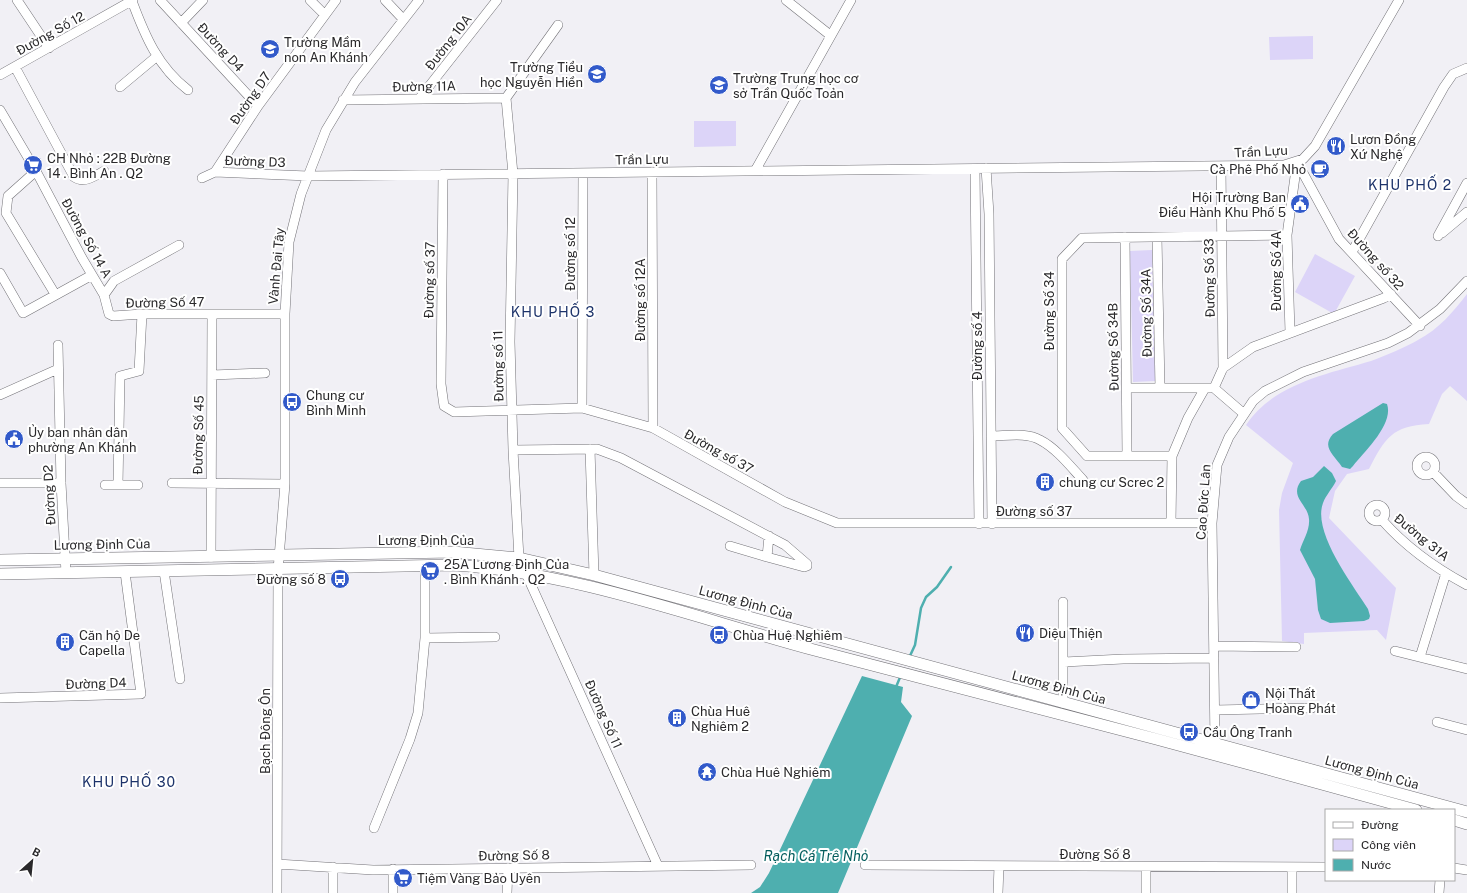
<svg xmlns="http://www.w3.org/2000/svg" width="1467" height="893" font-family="'Public Sans',sans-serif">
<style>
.green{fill:#dcd4f8}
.water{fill:#4eafaf}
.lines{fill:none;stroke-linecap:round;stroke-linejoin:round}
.stream{stroke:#4eafaf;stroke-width:2.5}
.minor-casing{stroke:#737277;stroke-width:10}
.major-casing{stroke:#737277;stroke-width:12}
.minor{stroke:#fff;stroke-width:9}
.major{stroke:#fff;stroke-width:11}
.labels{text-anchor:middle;stroke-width:4;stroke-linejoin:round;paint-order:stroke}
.street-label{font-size:13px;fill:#2a292b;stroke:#fff}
.poi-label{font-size:13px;fill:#2a292b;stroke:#fff;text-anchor:start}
.neighbourhood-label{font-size:14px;letter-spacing:1px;fill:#1d336a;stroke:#fff}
.water-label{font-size:14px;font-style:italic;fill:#045d5d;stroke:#fff}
</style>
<rect width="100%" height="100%" fill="#f1f0f5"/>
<path class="green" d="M1313,36V59L1270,60L1269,37Z
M694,121H736V146L694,147Z
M1152,250L1155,381L1133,382L1130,251Z
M1315,254L1355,276L1334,314L1295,292Z
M1467,294V401L1450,386L1442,394L1429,424C1392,426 1385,438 1369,469L1347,474L1335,491L1329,518L1396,588L1386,640L1377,630L1304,633V644L1282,641L1279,510L1282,493L1293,463L1246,425C1273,384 1327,374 1371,361C1387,355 1404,348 1418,340C1439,329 1453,312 1467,294Z"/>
<path class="water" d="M1383,403L1387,404C1394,424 1365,451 1353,466L1350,469L1342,467C1334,455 1321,447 1333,434Z
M1324,466L1332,473L1336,481C1332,489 1326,495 1323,503C1312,532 1353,585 1368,609L1370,616L1369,619L1364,621L1330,623L1321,619L1318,610L1315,579L1300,550C1303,540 1310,530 1309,519C1308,504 1289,497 1301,481L1313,477Z
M862,676L903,687L901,702L912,716L838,893H751L760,887L769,873Z"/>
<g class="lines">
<path class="stream" d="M909,658L915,645L921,608L926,597L937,587L951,567
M896,687L901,675"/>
<defs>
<path id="minor" d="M17,0L49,48
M160,0L258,106
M310,0L325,15
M385,0L403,19
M786,0L830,35
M132,1C145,36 158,67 188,90
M181,23L203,0
M558,25L506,98L513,174L510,342L513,450L519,558L658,866
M15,67L74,177C84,184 95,176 104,171
M0,75L133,0
M120,87L156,57
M419,99L497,0
M343,100L506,98
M0,110L36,171L82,258L104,295L109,314L113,316L142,314H285
M1297,162L1339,239L1420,326
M1221,166L1223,368L1214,388L1243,413
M986,168L989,214L992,524
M975,169L979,524
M36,171L8,196L6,213L55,294
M755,171L851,0
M215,172L258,106L336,0
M652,172L653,428
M443,174L441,384L444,406L454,412L582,408L653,428L785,502L837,523H1212
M202,178L215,172L308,176L1284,165L1303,159L1315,146L1399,0
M1442,233L1467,212
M1438,236L1467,183
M1125,237L1127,456
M1157,237L1160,388
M1352,252L1444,87L1453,74L1467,68
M0,273L23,313L92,275
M104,295L114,281L179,245
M1290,332L1287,235L1297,162
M58,345L61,483L66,573
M1223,368L1253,347L1384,298L1391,294
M212,375L265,373
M1127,388H1210
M0,395L58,369
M582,408L583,173
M991,436C1006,436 1027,432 1040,440C1056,448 1071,467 1083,480
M590,449L594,575
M513,450L597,449L621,458L785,545L807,564V566L804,567L767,557L769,536
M1172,456H1087L1062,428V259L1082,238L1287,235
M1417 466a9 9 0 1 1 18 0a9 9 0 1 1-18 0Z
M1433,472L1456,496L1467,504
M0,483H61
M172,483L285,484
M105,485H138
M118,485L120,376L139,371L142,314
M1369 513a8 8 0 1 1 16 0a8 8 0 1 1-16 0Z
M1382,520C1405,546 1437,569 1467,585
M1171,523L1172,456L1188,418L1205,388
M730,546L767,557
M211,557L212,315
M164,571L180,679
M1063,602V703
M425,638L495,637
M1214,646L1296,647
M1395,651L1467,669
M1420,657L1446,573
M1064,662L1123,659L1214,658
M0,698L141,694L125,572
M1215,710L1312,708
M1437,722L1467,730
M1215,744L1212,523L1217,465L1229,437L1253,401L1265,391L1303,372L1388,343L1408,333L1440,309L1467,281
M374,828L410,739L418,713L425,638V566
M277,864L373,870L751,865
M865,865L1326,867
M333,867V893
M1146,867V893
M1292,868V893
M1454,868L1467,870
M393,869V893
M277,893L278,570L285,484V314L289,242L301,194L326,130L355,82L419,0
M507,893L508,868
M998,893L999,866
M1439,893L1440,880"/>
<path id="major" d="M0,560L453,552L519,558L594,575L1467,812
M0,574L454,565C579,573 698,619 818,651C930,681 1043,709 1156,739C1243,762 1329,786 1416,810
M1454,820L1467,824"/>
</defs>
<use href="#minor" class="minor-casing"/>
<use href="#major" class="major-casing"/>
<use href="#minor" class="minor"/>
<use href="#major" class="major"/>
</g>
<defs>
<symbol id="school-disc" viewBox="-11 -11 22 22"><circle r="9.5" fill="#325aca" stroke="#fff"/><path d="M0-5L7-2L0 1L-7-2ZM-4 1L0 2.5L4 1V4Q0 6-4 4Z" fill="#fff"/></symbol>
<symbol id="restaurant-disc" viewBox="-11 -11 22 22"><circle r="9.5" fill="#325aca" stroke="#fff"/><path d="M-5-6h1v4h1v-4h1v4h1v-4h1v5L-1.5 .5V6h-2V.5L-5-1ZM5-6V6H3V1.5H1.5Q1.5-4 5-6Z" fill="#fff"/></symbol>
<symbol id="supermarket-disc" viewBox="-11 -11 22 22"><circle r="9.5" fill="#325aca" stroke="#fff"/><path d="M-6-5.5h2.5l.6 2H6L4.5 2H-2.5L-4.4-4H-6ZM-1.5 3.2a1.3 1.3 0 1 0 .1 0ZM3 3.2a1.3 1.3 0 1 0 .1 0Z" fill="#fff"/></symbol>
<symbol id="cafe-disc" viewBox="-11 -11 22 22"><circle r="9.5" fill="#325aca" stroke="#fff"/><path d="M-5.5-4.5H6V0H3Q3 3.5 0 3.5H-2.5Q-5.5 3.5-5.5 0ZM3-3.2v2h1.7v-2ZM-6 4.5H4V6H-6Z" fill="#fff"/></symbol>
<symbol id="civic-disc" viewBox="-11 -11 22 22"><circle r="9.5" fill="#325aca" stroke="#fff"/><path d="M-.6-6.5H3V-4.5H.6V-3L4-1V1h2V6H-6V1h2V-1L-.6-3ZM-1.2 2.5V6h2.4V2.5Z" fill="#fff"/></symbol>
<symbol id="bus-disc" viewBox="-11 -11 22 22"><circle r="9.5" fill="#325aca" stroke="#fff"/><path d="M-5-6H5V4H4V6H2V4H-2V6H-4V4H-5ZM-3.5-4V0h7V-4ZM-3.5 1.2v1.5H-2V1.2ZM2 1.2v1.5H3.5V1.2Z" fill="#fff"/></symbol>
<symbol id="building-disc" viewBox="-11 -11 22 22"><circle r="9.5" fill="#325aca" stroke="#fff"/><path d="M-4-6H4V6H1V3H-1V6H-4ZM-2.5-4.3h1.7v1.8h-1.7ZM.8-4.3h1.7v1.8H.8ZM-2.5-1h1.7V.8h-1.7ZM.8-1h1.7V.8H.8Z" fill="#fff"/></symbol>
<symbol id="shop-disc" viewBox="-11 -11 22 22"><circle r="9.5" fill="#325aca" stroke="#fff"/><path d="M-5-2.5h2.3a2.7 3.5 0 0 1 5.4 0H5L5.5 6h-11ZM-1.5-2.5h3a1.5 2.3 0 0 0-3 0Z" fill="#fff"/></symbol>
<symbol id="temple-disc" viewBox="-11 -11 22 22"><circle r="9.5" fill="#325aca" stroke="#fff"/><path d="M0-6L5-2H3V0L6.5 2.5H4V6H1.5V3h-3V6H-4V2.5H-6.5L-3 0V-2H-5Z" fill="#fff"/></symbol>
</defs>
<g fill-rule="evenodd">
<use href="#school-disc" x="259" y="38" width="22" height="22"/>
<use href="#school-disc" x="586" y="63" width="22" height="22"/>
<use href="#school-disc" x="708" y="74" width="22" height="22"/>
<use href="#restaurant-disc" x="1325" y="135" width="22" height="22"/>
<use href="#supermarket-disc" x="22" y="154" width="22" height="22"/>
<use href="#cafe-disc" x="1309" y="158" width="22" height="22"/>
<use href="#civic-disc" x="1289" y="193" width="22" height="22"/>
<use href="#bus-disc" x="281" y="391" width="22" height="22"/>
<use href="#civic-disc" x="3" y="428" width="22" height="22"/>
<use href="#building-disc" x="1034" y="471" width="22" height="22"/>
<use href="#supermarket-disc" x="419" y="560" width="22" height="22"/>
<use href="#bus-disc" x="329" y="568" width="22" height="22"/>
<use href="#restaurant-disc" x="1014" y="622" width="22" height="22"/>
<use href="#bus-disc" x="708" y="624" width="22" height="22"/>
<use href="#building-disc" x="54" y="631" width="22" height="22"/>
<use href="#shop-disc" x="1240" y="689" width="22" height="22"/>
<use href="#building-disc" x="666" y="707" width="22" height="22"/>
<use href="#bus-disc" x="1178" y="721" width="22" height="22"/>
<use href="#temple-disc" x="696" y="761" width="22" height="22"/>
<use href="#supermarket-disc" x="392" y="867" width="22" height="22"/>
</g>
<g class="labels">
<g class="street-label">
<text transform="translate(50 33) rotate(-29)" y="5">Đường Số 12</text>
<text transform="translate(448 42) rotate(-52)" y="5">Đường 10A</text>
<text transform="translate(221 47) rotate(47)" y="5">Đường D4</text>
<text transform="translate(424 86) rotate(-1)" y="5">Đường 11A</text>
<text transform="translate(250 98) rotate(-55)" y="5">Đường D7</text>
<text transform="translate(1261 151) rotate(-3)" y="5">Trần Lựu</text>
<text transform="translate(642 159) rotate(-1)" y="5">Trần Lựu</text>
<text transform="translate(255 161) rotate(2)" y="5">Đường D3</text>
<text transform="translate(87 238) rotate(61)" y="5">Đường Số 14 A</text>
<text transform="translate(570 254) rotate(-90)" y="5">Đường số 12</text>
<text transform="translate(1376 259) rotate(48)" y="5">Đường số 32</text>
<text transform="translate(276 266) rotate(-85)" y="5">Vành Đai Tây</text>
<text transform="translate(1276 271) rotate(-90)" y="5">Đường Số 4A</text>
<text transform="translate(1209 278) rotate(-91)" y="5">Đường Số 33</text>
<text transform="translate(429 280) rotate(-89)" y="5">Đường số 37</text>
<text transform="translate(640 300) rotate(-90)" y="5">Đường số 12A</text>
<text transform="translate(165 302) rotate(-1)" y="5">Đường Số 47</text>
<text transform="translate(1049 311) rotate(-90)" y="5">Đường Số 34</text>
<text transform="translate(1146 313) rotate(-91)" y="5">Đường Số 34A</text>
<text transform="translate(977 346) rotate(-90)" y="5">Đường số 4</text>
<text transform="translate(1113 347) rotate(-91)" y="5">Đường Số 34B</text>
<text transform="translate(498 366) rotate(-91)" y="5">Đường số 11</text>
<text transform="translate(198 435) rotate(-89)" y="5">Đường Số 45</text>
<text transform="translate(719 451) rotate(29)" y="5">Đường số 37</text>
<text transform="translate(49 495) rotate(-93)" y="5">Đường D2</text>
<text transform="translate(1203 502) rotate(-86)" y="5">Cao Đức Lân</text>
<text x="1034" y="516">Đường số 37</text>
<text transform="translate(1422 537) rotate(39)" y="5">Đường 31A</text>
<text x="426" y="545">Lương Định Của</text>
<text transform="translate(102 544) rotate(-1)" y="5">Lương Định Của</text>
<text transform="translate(746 602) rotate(15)" y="5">Lương Định Của</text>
<text transform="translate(96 683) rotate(-2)" y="5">Đường D4</text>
<text transform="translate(1059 687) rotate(15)" y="5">Lương Định Của</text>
<text transform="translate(604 714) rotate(66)" y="5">Đường Số 11</text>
<text transform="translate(265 731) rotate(-90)" y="5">Bạch Đông Ôn</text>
<text transform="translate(1372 772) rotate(15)" y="5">Lương Định Của</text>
<text x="1095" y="859">Đường Số 8</text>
<text transform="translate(514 855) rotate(-1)" y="5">Đường Số 8</text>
</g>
<g class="poi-label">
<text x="284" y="47">Trường Mầm<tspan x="284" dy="15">non An Khánh</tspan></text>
<text x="583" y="72" text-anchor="end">Trường Tiểu<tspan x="583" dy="15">học Nguyễn Hiền</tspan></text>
<text x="733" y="83">Trường Trung học cơ<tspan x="733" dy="15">sở Trần Quốc Toản</tspan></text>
<text x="1350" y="144">Lươn Đồng<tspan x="1350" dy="15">Xứ Nghệ</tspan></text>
<text x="47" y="163">CH Nhỏ : 22B Đường<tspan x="47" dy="15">14 . Bình An . Q2</tspan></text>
<text x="1306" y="174" text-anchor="end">Cà Phê Phố Nhỏ</text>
<text x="1286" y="202" text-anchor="end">Hội Trường Ban<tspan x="1286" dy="15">Điều Hành Khu Phố 5</tspan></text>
<text x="306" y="400">Chung cư<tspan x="306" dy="15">Bình Minh</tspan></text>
<text x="28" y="437">Ủy ban nhân dân<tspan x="28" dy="15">phường An Khánh</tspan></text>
<text x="1059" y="487">chung cư Screc 2</text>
<text x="444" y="569">25A Lương Định Của<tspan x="444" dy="15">. Bình Khánh . Q2</tspan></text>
<text x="326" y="584" text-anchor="end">Đường số 8</text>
<text x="1039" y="638">Diệu Thiện</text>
<text x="79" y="640">Căn hộ De<tspan x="79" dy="15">Capella</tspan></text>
<text x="733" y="640">Chùa Huệ Nghiêm</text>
<text x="1265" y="698">Nội Thất<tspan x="1265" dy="15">Hoàng Phát</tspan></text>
<text x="691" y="716">Chùa Huê<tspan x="691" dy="15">Nghiêm 2</tspan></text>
<text x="1203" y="737">Cầu Ông Tranh</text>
<text x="721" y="777">Chùa Huê Nghiêm</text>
<text x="417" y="883">Tiệm Vàng Bảo Uyên</text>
</g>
<g class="neighbourhood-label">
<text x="1410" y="190">KHU PHỐ 2</text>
<text x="553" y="317">KHU PHỐ 3</text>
<text x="129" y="787">KHU PHỐ 30</text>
</g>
<g class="water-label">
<text x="816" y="861">Rạch Cá Trê Nhỏ</text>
</g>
</g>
<rect x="1325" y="809" width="130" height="72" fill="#ffffff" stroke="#aaa9aa"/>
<rect x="1333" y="822" width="20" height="6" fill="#ffffff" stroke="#aaa9aa"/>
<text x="1361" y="829" font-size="12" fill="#2a292b">Đường</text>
<rect x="1333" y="839" width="20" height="12" fill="#dcd4f8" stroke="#aaa9aa"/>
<text x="1361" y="849" font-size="12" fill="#2a292b">Công viên</text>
<rect x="1333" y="859" width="20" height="12" fill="#4eafaf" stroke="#aaa9aa"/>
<text x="1361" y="869" font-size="12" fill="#2a292b">Nước</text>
<g transform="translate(32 861) rotate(27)" stroke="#ffffff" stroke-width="3" paint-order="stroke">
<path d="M0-3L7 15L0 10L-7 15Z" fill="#2a292b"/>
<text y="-6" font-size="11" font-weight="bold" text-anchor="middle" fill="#2a292b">B</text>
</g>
</svg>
